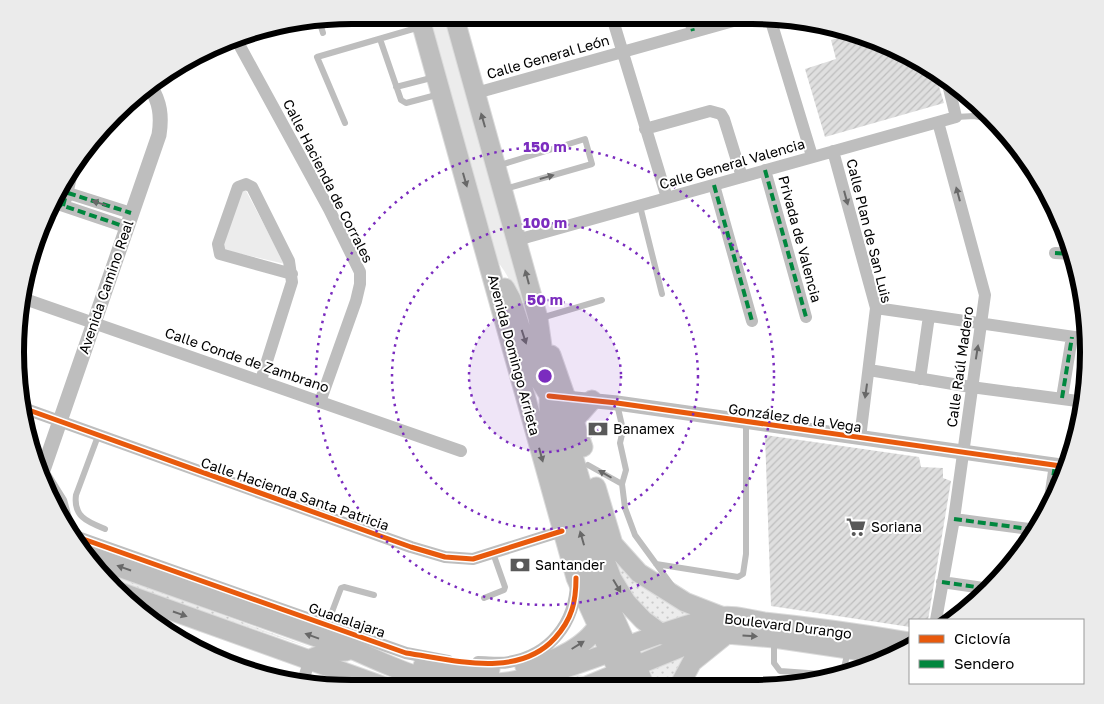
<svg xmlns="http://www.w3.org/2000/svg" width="1104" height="704" font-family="'Golos Text',sans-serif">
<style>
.grass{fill:url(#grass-dots)}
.park{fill:#ececec}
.building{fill:url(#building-hatch)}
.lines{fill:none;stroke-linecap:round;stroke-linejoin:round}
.primary-casing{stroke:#dbdbdb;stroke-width:21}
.service{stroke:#bebebe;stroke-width:6}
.minor{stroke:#bebebe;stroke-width:12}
.tertiary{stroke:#bebebe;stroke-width:15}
.primary{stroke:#bebebe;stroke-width:19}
.quiet{stroke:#00873e;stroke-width:4;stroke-dasharray:8 4;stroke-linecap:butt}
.cycleway-casing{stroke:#fff;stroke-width:8}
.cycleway{stroke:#e8590c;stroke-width:5}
.oneway{fill:#686868}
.ring{fill:none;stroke:#7b2cbf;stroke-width:2.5;stroke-dasharray:2.5 5}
.labels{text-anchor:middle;stroke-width:4;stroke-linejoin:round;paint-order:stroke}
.street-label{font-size:14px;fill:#000;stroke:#fff}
.poi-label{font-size:14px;fill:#000;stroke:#fff;text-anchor:start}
.rim{fill:none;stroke:#000;stroke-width:6}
.centre{fill:#7b2cbf;stroke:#fff;stroke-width:2.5}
.ring-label{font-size:15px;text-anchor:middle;font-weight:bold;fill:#7b2cbf;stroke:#fff;stroke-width:4;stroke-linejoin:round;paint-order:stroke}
</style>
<defs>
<pattern id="grass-dots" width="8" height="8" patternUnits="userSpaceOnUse" patternTransform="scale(1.25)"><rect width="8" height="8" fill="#ececec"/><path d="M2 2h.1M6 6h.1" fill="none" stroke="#c9c9c9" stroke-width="1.8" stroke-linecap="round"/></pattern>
<pattern id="building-hatch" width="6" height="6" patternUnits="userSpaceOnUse" patternTransform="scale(1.25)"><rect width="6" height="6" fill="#dfdfdf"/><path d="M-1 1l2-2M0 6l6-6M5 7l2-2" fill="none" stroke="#bebebe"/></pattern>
</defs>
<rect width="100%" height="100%" fill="#fff"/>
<path class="grass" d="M598,512L616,551L698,612L659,625L633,601L617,576Z
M98,569L312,648L221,618L200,616L108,581Z
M693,648L674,682L654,684L647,669Z
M575,674L593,678L565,687H525Z"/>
<path class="park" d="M427,16H447L532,318L536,361C526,326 520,289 497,261Z
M244,187L285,264L220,249Z"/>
<path class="building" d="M851,34L901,50L935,73L944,103L825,137L805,69L836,59L831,40Z
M765,435L919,457L921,467L943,468V478L951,481L928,620H910V627L771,606Z"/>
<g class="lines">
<defs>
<path id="primary" d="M419,15L576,578L626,688
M454,16L538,318L549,396V423L557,452L588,559L646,688
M505,288L511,299L535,373L554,403L566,432L600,547L612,579L626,602L643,620L663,635L689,644
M551,355L583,447
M569,426L592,400
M596,487L613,544L639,573L685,602L721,616
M85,555L356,651C386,664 416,679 449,683C546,694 627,636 719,617C732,614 751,620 764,622C813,627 862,634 910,642
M117,591L385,687
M310,659L328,652L347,651
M423,666L472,671L490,670
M525,667C554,662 590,646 602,618
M584,687L689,644L727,634L774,638L896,656
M678,688L692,662L723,637"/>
</defs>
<use href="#primary" class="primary-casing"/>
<path class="service" d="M319,20L323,33
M380,39L401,100L406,103L440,94
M396,87L435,77
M956,117L974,116L995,120
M345,123L317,57L420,27
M1024,154L1026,162
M497,166L585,139L592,164L505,189
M640,206L662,294
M541,318L602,300
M617,404L623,430L620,443L626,470L622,484L625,508L635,535L673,587
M98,436L76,495C73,517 88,522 105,529
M588,465L622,484
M656,564L738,577L743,574L746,554V423
M484,598L504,590L505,587L493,553
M327,625L341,588L344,587L374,595
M774,639V663L780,671L837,675L843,672L848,651"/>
<path class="minor" d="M612,17L667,198
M689,17L693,31
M770,18L812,156
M235,37L329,209L360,272V284L356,301L320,402
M476,93L744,18
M645,129L710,111L721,114L724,119L742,177
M833,151L876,308L860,438
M765,170L806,317
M714,185L752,321
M68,193L131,213
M66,199L73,168
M55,203L126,227
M517,240L956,117L947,80
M1055,253L1073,254
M22,298L461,451
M876,308L1088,339
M869,370L971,387L1085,402
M920,379L929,316
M261,380L292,282L289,261L252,187L246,184L238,187L218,244L220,254L292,274
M1062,398L1072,337
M23,408L411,547L445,557L473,559L562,531
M1048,511L1055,465
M954,519L1037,530
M69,534L406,653L448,661
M942,582L990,589
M936,620L954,519L985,295L938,122
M478,662C488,662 500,664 509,662C550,655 575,623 576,583
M302,684L310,659"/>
<path class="tertiary" d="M555,397L617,403L1068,467
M42,473L159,135C162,116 160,102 150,86
M42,473L60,502L67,528"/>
<use href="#primary" class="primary"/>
<path class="quiet" d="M689,17L693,31
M765,170L806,317
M714,185L752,321
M68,193L131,213
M55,203L126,227
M63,206L73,168
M1055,253L1073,254
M1062,398L1072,337
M1048,511L1055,465
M954,519L1037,530
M942,582L990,589"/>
<defs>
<path id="cycleway" d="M549,396L617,403L1068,467
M23,408L411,547L445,557L473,559L562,531
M69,534L406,653C454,660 518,679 555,638C572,619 576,602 576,578"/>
</defs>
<use href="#cycleway" class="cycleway-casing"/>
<use href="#cycleway" class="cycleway"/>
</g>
<defs><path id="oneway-solid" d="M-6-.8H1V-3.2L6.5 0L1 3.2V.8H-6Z" transform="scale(1.25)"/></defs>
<g class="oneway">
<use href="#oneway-solid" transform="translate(483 120) rotate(-106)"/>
<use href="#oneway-solid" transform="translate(547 177) rotate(-16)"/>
<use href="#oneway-solid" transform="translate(465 180) rotate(74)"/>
<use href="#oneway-solid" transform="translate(958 194) rotate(-105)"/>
<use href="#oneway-solid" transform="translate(846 198) rotate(75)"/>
<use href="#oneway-solid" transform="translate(99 203) rotate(-162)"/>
<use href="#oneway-solid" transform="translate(527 277) rotate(-105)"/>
<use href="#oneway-solid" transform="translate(524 337) rotate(72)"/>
<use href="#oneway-solid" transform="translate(977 352) rotate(-81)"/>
<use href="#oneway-solid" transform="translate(866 391) rotate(98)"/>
<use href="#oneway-solid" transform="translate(541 455) rotate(75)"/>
<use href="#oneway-solid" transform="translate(605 474) rotate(-150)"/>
<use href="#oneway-solid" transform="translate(582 538) rotate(-106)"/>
<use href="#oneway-solid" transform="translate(124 568) rotate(-161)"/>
<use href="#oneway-solid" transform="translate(617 586) rotate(59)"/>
<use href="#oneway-solid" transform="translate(180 614) rotate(19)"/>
<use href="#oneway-solid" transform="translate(312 636) rotate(-160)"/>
<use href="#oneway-solid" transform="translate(750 636) rotate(4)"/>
<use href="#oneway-solid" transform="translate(578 645) rotate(-32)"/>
</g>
<circle cx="545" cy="376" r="76" fill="#7b2cbf" fill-opacity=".12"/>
<g class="ring">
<circle cx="545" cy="376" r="76"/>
<circle cx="545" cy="376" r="153"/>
<circle cx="545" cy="376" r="229"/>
</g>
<defs>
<symbol id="bank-bare" viewBox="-9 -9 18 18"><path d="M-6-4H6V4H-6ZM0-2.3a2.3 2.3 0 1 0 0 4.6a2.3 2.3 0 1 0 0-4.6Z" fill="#595959" stroke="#fff" stroke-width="2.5" paint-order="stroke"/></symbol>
<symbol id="supermarket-bare" viewBox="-9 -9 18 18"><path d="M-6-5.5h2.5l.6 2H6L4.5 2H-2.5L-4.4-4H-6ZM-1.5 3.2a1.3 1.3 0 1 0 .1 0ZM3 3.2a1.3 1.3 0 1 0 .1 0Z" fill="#595959" stroke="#fff" stroke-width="2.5" paint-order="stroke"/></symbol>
</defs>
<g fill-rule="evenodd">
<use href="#bank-bare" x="584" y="415" width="28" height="28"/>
<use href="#supermarket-bare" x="842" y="513" width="28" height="28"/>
<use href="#bank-bare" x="506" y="551" width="28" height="28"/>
</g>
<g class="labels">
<g class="street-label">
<text transform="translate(548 57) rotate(-16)" y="5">Calle General León</text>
<text transform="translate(732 164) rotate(-16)" y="5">Calle General Valencia</text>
<text transform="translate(328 181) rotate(63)" y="5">Calle Hacienda de Corrales</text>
<text transform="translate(869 231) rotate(76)" y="5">Calle Plan de San Luis</text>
<text transform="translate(800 239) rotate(75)" y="5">Privada de Valencia</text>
<text transform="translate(106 287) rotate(-71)" y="5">Avenida Camino Real</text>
<text transform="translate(514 355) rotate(75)" y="5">Avenida Domingo Arrieta</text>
<text transform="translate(247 360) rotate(19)" y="5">Calle Conde de Zambrano</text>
<text transform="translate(960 367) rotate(-82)" y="5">Calle Raúl Madero</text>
<text transform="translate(795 418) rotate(8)" y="5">González de la Vega</text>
<text transform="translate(295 494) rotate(19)" y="5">Calle Hacienda Santa Patricia</text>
<text transform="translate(347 620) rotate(19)" y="5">Guadalajara</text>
<text transform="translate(788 626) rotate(7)" y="5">Boulevard Durango</text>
</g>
<g class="poi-label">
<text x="613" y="434">Banamex</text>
<text x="871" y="532">Soriana</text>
<text x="535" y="570">Santander</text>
</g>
</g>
<path d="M0 0H1104V704H0ZM352 24H752A328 328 0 0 1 1080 352V352A328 328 0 0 1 752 680H352A328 328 0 0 1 24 352V352A328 328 0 0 1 352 24Z" fill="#ebebeb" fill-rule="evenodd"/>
<path class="rim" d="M352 24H752A328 328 0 0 1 1080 352V352A328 328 0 0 1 752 680H352A328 328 0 0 1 24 352V352A328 328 0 0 1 352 24Z"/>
<circle cx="545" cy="376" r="8" class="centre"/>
<g class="ring-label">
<text x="545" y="152">150 m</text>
<text x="545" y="228">100 m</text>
<text x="545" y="305">50 m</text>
</g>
<rect x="909" y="619" width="175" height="65" fill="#ffffff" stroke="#999999"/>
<rect x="919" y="635" width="25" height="8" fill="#e8590c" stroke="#999999"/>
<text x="954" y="644" font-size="15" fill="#000000">Ciclovía</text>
<rect x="919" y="660" width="25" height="8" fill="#00873e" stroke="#999999"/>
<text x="954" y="669" font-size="15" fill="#000000">Sendero</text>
</svg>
